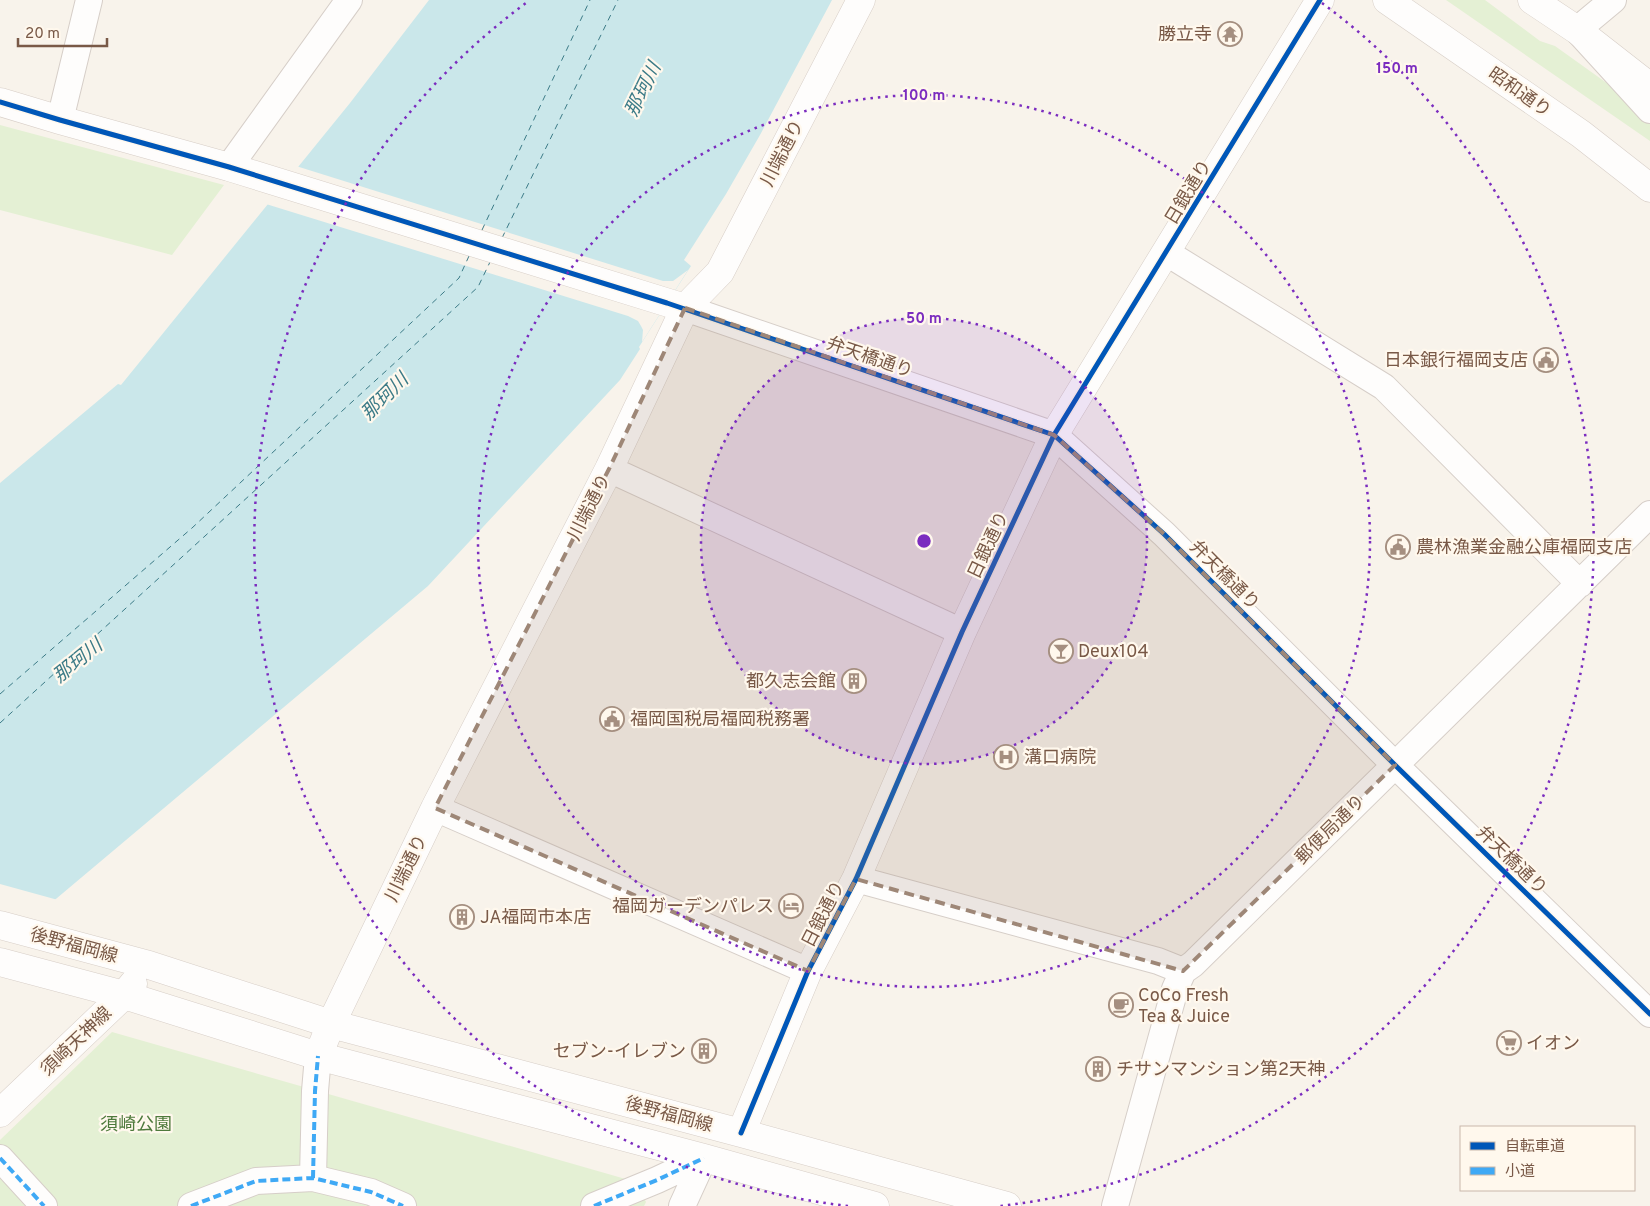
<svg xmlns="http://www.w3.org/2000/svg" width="1650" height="1206" font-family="Overpass,'Noto Sans JP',sans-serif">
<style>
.green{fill:#e4f0d4}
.water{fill:#cae7ea}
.pier{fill:#f8f3eb}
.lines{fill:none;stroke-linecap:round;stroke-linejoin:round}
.ferry{stroke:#3c7b87;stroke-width:1;stroke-dasharray:6 5;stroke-linecap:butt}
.street-casing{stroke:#d6cec8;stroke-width:28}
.secondary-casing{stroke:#d7cec7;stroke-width:29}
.street{stroke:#fefdfc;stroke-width:26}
.secondary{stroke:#fefdfc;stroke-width:28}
.quiet{stroke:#3fa9f5;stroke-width:4;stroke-dasharray:8 4;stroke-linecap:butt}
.cycleway-casing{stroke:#fff8ed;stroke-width:8}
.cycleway{stroke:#0057b8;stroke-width:5}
.marked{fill:#9e8777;fill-opacity:0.2;stroke:#9e8777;stroke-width:4;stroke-dasharray:10 6;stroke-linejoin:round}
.ring{fill:none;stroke:#7b2cbf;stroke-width:2.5;stroke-dasharray:2.5 5}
.labels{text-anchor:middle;stroke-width:4.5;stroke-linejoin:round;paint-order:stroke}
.poi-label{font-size:18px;fill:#795947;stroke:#fff8ed;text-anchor:start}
.street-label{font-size:18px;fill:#795947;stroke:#fff8ed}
.park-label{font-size:18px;fill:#4e7a3c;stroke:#fff8ed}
.water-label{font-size:19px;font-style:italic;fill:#3c7b87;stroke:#fff8ed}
.centre{fill:#7b2cbf;stroke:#fff8ed;stroke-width:2.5}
.ring-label{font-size:15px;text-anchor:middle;font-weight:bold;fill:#7b2cbf;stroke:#fff8ed;stroke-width:4.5;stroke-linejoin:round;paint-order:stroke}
</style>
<rect width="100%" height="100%" fill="#f8f3eb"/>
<path class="green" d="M1446,0H1485L1540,41L1555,46L1650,114V141Z
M0,125L224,185L172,255L0,210Z
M112,1032L636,1182L646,1202L644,1206H0V1140Z"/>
<path class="water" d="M429,0H832L760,135L726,194L684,260L691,266L689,269L639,347L640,349L620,380L428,586L0,946V483L118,384L121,385L350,103Z"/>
<path class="pier" d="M296,166L663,281H673L688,270L642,342L643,330L641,326L638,321L628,316L266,204Z
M0,884L58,900L0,949Z"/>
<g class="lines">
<path class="ferry" d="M482,230L590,0
M502,238L618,0
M0,694L192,528L459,278L469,256
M0,723L478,287L490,262"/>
<defs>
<path id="street" d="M1613,0L1577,30L1650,110
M60,120L89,0
M229,167L349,0
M1167,253L1384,387L1580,584
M685,308L1054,435L1164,534L1395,765L1650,1014
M609,469L962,632
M435,808L808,971
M856,879L1158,961L1183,971
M0,1158L44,1206
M313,1178L315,1091L318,1056
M191,1206L256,1181L313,1178L371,1192L403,1206
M594,1206L657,1180L704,1158
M682,1206L704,1158
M1115,1206L1175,989L1183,971L1193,964L1650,514"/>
<path id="secondary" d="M1387,0L1581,134L1650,188
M1532,0L1577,30L1650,87
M0,102L60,120L229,167L685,308
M0,925L149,965L331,1024L741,1133L1007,1206
M0,962L124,995L318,1056L704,1158L875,1206
M318,1056L331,1024L435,808L609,469L685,308L720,272L861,0
M0,1113L124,995L133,984
M741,1133L808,971L856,879L962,632L1054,435L1320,0"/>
</defs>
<use href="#street" class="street-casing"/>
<use href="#secondary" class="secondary-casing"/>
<use href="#street" class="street"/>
<use href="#secondary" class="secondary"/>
<path class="quiet" d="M0,1158L44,1206
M313,1178L315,1091L318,1056
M191,1206L256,1181L313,1178L371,1192L403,1206
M594,1206L657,1180L704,1158"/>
<defs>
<path id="cycleway" d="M0,102L60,120L229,167L667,303L1054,435L1164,534L1395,765L1650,1014
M741,1133L808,971L856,879L962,632L1054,435L1320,0"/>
</defs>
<use href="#cycleway" class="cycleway-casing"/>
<use href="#cycleway" class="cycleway"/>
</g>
<path class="marked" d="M685,308L1054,435L1164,534L1395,765L1183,971L856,879L808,971L435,808L609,469Z"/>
<circle cx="924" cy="541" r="223" fill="#7b2cbf" fill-opacity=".12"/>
<g class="ring">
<circle cx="924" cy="541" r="223"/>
<circle cx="924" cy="541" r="446"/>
<path d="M848 1206A669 669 0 0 1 526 3M1322 3A669 669 0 0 1 1000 1206"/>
</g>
<defs>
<symbol id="temple-ring" viewBox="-11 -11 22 22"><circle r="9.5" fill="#fff8ed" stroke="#a58f80" stroke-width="1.5"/><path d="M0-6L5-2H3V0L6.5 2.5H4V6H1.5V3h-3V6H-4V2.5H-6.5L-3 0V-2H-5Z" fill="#a58f80"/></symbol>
<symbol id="civic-ring" viewBox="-11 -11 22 22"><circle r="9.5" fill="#fff8ed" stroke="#a58f80" stroke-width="1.5"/><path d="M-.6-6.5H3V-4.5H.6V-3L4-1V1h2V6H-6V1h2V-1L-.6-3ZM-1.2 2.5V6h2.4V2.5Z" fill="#a58f80"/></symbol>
<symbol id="bar-ring" viewBox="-11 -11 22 22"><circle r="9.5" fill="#fff8ed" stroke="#a58f80" stroke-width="1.5"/><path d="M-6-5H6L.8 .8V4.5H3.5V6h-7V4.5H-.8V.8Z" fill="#a58f80"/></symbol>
<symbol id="building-ring" viewBox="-11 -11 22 22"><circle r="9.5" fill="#fff8ed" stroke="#a58f80" stroke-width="1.5"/><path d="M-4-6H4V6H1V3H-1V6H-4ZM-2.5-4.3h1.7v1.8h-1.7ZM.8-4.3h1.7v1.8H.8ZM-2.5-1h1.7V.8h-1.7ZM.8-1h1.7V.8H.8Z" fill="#a58f80"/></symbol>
<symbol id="hospital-ring" viewBox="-11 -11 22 22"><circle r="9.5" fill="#fff8ed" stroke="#a58f80" stroke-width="1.5"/><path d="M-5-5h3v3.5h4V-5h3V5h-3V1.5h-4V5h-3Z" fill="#a58f80"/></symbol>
<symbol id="hotel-ring" viewBox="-11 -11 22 22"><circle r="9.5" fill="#fff8ed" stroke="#a58f80" stroke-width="1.5"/><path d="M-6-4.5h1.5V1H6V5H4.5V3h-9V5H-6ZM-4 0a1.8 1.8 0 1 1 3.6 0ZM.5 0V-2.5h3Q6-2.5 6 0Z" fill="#a58f80"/></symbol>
<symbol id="cafe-ring" viewBox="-11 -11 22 22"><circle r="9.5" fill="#fff8ed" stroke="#a58f80" stroke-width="1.5"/><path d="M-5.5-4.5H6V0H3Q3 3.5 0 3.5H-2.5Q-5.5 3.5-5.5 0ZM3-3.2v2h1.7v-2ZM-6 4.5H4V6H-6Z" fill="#a58f80"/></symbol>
<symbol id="supermarket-ring" viewBox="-11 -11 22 22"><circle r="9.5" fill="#fff8ed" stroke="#a58f80" stroke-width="1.5"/><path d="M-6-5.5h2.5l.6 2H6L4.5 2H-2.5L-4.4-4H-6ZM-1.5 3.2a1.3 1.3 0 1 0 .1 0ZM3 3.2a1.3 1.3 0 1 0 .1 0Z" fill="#a58f80"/></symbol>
</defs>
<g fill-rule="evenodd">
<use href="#temple-ring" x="1216" y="20" width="28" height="28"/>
<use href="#civic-ring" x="1532" y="346" width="28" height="28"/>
<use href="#civic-ring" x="1384" y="533" width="28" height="28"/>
<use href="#bar-ring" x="1047" y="637" width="28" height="28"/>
<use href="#building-ring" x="840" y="667" width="28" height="28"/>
<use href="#civic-ring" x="598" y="705" width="28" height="28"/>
<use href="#hospital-ring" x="992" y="743" width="28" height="28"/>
<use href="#hotel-ring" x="777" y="892" width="28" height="28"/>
<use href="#building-ring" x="448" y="903" width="28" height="28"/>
<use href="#cafe-ring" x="1107" y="991" width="28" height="28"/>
<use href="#supermarket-ring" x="1495" y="1029" width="28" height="28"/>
<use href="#building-ring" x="690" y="1037" width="28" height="28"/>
<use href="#building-ring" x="1084" y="1055" width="28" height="28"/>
</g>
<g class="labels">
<g class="poi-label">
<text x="1212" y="40" text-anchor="end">勝立寺</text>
<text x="1528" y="366" text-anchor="end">日本銀行福岡支店</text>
<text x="1416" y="553">農林漁業金融公庫福岡支店</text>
<text x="1078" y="657">Deux104</text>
<text x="836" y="687" text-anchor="end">都久志会館</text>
<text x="630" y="725">福岡国税局福岡税務署</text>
<text x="1024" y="763">溝口病院</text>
<text x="774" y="912" text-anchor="end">福岡ガーデンパレス</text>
<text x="480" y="923">JA福岡市本店</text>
<text x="1138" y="1001">CoCo Fresh<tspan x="1138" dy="21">Tea &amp; Juice</tspan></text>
<text x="1526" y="1049">イオン</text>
<text x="686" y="1057" text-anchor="end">セブン-イレブン</text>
<text x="1116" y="1075">チサンマンション第2天神</text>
</g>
<g class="street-label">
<text transform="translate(1520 92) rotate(35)" y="6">昭和通り</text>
<text transform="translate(782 153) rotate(-63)" y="6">川端通り</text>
<text transform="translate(1188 192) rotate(-59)" y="6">日銀通り</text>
<text transform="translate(870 357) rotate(19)" y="6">弁天橋通り</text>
<text transform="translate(589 507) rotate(-63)" y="6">川端通り</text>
<text transform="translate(988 545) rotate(-65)" y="6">日銀通り</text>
<text transform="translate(1225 575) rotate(45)" y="6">弁天橋通り</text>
<text transform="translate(1330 829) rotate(-45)" y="6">郵便局通り</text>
<text transform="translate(1512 860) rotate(44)" y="6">弁天橋通り</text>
<text transform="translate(406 868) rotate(-64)" y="6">川端通り</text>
<text transform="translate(823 914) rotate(-63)" y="6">日銀通り</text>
<text transform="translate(74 945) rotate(15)" y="6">後野福岡線</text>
<text transform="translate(76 1041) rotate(-44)" y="6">須崎天神線</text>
<text transform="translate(669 1114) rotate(15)" y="6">後野福岡線</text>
</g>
<g class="park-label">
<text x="136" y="1130">須崎公園</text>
</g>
<g class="water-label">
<text transform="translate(642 89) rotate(-64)" y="7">那珂川</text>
<text transform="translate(384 396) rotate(-45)" y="7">那珂川</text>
<text transform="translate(77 660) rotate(-39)" y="7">那珂川</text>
</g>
</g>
<circle cx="924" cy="541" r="8" class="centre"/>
<g class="ring-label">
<text x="1397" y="73">150 m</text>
<text x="924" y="100">100 m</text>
<text x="924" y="323">50 m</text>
</g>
<rect x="1460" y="1126" width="175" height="65" fill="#fff8ed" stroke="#c9b8ab"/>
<rect x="1470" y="1142" width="25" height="8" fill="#0057b8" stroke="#c9b8ab"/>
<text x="1505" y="1151" font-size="15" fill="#795947">自転車道</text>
<rect x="1470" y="1167" width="25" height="8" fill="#3fa9f5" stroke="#c9b8ab"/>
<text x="1505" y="1176" font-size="15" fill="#795947">小道</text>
<path d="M18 38v8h89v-8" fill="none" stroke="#795947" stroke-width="2.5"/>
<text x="25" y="38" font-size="15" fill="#795947" stroke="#fff8ed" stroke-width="4" paint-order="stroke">20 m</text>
</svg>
